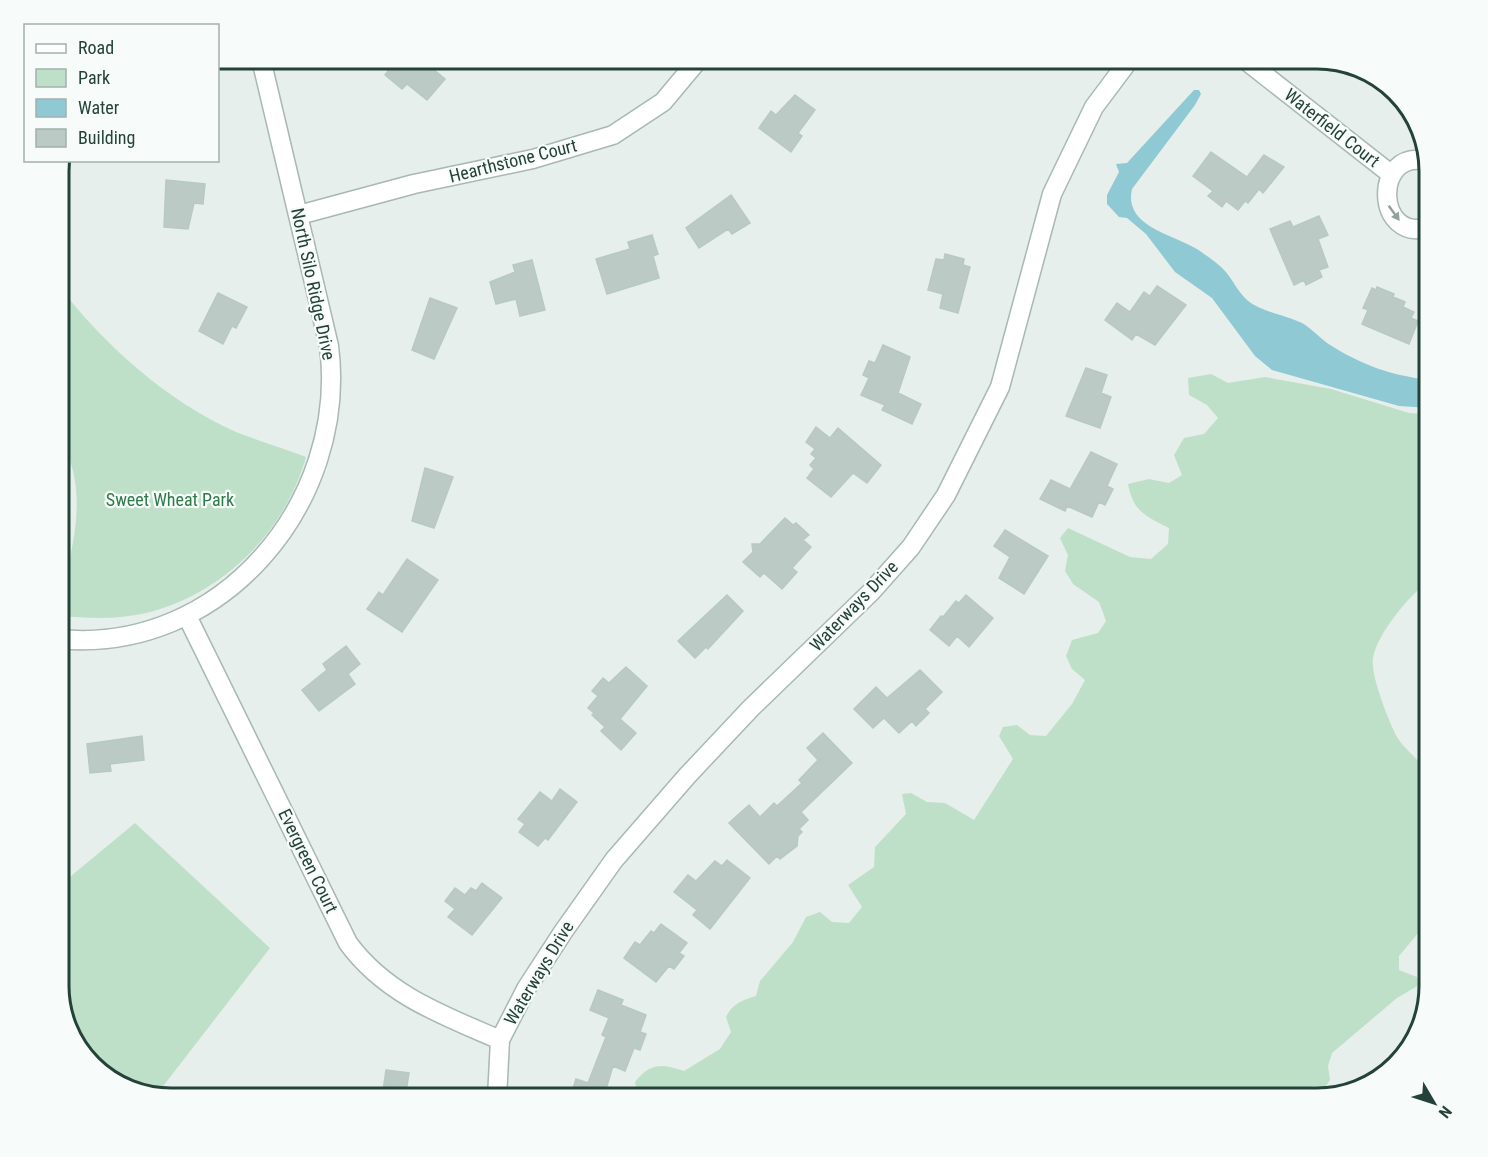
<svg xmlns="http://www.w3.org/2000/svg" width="1488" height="1157" font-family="'Roboto Condensed',sans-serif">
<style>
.green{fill:#bfe0c8}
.water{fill:#8ec9d4}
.building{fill:#bbcac4;stroke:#b8c9c2;stroke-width:1.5}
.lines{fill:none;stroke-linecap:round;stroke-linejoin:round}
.minor-casing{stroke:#a8b8b2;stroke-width:21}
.minor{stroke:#fff;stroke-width:18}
.oneway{fill:#92a09c}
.labels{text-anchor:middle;stroke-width:4.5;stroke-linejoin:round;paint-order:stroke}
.street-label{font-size:18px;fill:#24423a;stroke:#f7fbf9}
.park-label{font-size:18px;fill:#2d7a4b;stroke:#f7fbf9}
.rim{fill:none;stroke:#24423a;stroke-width:3}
</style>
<rect width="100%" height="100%" fill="#e6efeb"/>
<path class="green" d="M59,286C103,344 168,402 236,432C259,441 283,448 306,457C285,532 223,594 146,613C117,620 88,618 59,616C68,551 94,499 59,435Z
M1211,374L1228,383L1265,377L1331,389L1409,413L1429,414V581C1410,594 1377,634 1373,658C1370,674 1389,722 1397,737C1406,752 1421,759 1427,776L1429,920L1399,956V970L1417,977L1419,985L1397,998L1332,1053L1328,1066L1330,1080L1324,1089L1314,1086L1303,1089L1299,1098H638L635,1082C651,1062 662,1064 684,1071L720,1049L731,1032L726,1017C732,1004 742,1000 756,996L760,981L793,942L806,917L820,912L832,922L849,923L862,907L848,885L874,867L875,847L906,814L902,794L911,793L927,802L945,803L974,820L1013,759L999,736L1003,727L1017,725L1030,735L1046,736L1072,704L1085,680L1072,669L1066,656L1072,640L1098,633L1106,621L1099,602L1073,584L1065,571L1068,555L1060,538L1068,528L1130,557L1151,559L1168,544L1169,528C1145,516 1133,511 1128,484L1149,479L1169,483L1182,475L1174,455L1184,438L1204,434L1218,418L1207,405L1189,395L1188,378Z
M135,823L270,948L157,1094L102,1075L70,1036L59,993V886Z"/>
<path class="water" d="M1194,90H1199L1201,94L1195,105L1132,189C1123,228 1177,235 1200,251C1208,257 1218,263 1225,271C1233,280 1238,292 1247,300C1261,312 1286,315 1302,323C1311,328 1319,337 1327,343C1361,365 1390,375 1429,380V408L1399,406L1272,370L1255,356L1212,298L1175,272L1146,234L1127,218L1119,217L1107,204V195L1119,172L1116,164L1127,163Z"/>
<path class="building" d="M398,58H420L445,79L427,100L407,84L402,89L385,75Z
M795,95L815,110L798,133L802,136L791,152L759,128L771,111L776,115Z
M1211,152L1247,177L1264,155L1284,167L1263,193L1259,189L1248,203L1245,201L1238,210L1226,201L1222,207L1208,196L1213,191L1193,176Z
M166,180L205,184L203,204L194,203L188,229L164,227Z
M731,195L750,223L732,234L728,229L699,248L686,228Z
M1319,216L1328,235L1318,239L1328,267L1319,270L1322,277L1306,285L1304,280L1294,285L1270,229L1290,221L1293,227Z
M652,235L658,254L653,256L659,278L607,294L596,259L630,249L628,242Z
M945,254L964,259L963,265L970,267L958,313L940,308L943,294L928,290L936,259L944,260Z
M532,260L545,310L520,316L516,299L496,304L490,282L515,272L513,265Z
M1157,286L1186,305L1155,345L1136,334L1132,340L1105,320L1117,303L1130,312L1144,292L1150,296Z
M1377,287L1394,294L1393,297L1405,302L1403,307L1414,312L1411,318L1418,321L1409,344L1362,324L1368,310L1363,308L1372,288L1376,290Z
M218,293L247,307L236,328L232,326L223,344L199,331Z
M430,298L457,308L434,359L412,350Z
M883,345L910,357L898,393L921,404L912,424L882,410L885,405L861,395L869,378L863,375L869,361L875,363Z
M1086,368L1107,375L1101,393L1111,397L1100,428L1066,416Z
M816,427L830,438L838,428L881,465L867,483L853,473L831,497L807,478L814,469L810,465L816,458L811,454L815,449L806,442Z
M1091,452L1117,464L1107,486L1113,489L1105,505L1099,502L1092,517L1067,506L1065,511L1040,499L1051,480L1070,489Z
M425,468L453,477L434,528L412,521Z
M785,518L793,525L796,523L809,535L803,540L811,547L792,568L797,572L782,589L764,573L760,577L743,562L753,552L752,544H760Z
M1005,530L1048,556L1024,594L999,578L1010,557L994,546Z
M407,559L438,580L402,632L367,609L379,592L383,595Z
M727,595L743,611L708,649L706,647L695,658L678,641Z
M966,595L993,618L969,647L957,636L949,646L930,630L941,616L943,617L956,601L959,603Z
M346,646L360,664L348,674L355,684L319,711L302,690L327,670L323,664Z
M626,667L647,686L620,719L636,733L621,750L601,731L605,727L592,715L594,713L588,708L598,696L592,691L603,678L609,683Z
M920,670L942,692L925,709L929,713L916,726L912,721L899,733L884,718L873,728L854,709L876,687L887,698Z
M823,733L852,763L801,812L808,820L799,829L802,832L798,836L797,846L780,859L777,856L769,864L729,823L749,805L760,817L774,803L777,806L802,783L799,780L818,760L807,748Z
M142,736L144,760L110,764L111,771L90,773L87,744Z
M560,789L577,802L548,840L545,838L538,846L519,832L525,824L518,819L540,792L552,801Z
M727,860L750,878L710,929L693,915L697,910L674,892L688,875L696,881L715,861L722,866Z
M482,883L502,898L472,935L448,917L455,909L445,901L455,888L465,895L471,888L476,891Z
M661,924L687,943L679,953L684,956L674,969L669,966L656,982L624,958L635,942L640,945L651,931L654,933Z
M598,990L623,1000L621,1005L646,1015L640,1032L646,1034L640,1050L634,1048L625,1071L613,1066L606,1089L626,1095L625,1098H570L576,1079L588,1083L606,1037L602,1035L609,1018L590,1010Z
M386,1070L409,1073L405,1098H382Z"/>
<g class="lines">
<defs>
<path id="minor" d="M1244,59L1392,175
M1427,161C1372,148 1375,244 1429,227
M299,215L414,184L533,159L613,135L663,102L699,59
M187,616L348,943C386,995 443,1015 500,1040
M59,639C221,655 349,502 329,346L261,59
M497,1098L500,1040L526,989L563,932L614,860L687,776L751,708L871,592L911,547L946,495L1000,387L1052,194L1094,107L1130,59"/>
</defs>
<use href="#minor" class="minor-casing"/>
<use href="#minor" class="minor"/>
</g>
<defs><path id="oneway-solid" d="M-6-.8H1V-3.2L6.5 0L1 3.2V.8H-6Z" transform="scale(1.5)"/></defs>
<use class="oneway" href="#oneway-solid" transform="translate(1394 213) rotate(54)"/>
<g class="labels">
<g class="street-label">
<text transform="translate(1332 128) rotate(38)" y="6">Waterfield Court</text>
<text transform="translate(513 161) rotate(-14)" y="6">Hearthstone Court</text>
<text transform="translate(313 284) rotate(78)" y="6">North Silo Ridge Drive</text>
<text transform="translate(854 606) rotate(-46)" y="6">Waterways Drive</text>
<text transform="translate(308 861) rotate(64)" y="6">Evergreen Court</text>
<text transform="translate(539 973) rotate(-59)" y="6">Waterways Drive</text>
</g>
<g class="park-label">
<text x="170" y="506">Sweet Wheat Park</text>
</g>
</g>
<path d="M0 0H1488V1157H0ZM171 69H1317A102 102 0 0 1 1419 171V986A102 102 0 0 1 1317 1088H171A102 102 0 0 1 69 986V171A102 102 0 0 1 171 69Z" fill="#f7fbf9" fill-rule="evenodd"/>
<path class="rim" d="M171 69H1317A102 102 0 0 1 1419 171V986A102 102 0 0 1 1317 1088H171A102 102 0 0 1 69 986V171A102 102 0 0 1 171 69Z"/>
<rect x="24" y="24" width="195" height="138" fill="#f7fbf9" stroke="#a3b1ad" stroke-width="1.5"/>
<rect x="36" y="44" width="30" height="9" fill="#ffffff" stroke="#a3b1ad" stroke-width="1.5"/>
<text x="78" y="54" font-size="18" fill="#24423a">Road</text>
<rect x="36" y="69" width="30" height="18" fill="#bfe0c8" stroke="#a3b1ad" stroke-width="1.5"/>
<text x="78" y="84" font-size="18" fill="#24423a">Park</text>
<rect x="36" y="99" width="30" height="18" fill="#8ec9d4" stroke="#a3b1ad" stroke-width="1.5"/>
<text x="78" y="114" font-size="18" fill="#24423a">Water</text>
<rect x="36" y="129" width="30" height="18" fill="#bbcac4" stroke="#a3b1ad" stroke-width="1.5"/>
<text x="78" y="144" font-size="18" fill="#24423a">Building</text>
<g transform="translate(1434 1103) rotate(129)" stroke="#f7fbf9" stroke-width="4.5" paint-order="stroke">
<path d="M0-4.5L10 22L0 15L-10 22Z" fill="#24423a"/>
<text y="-9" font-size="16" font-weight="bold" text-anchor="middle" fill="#24423a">N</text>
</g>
</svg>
